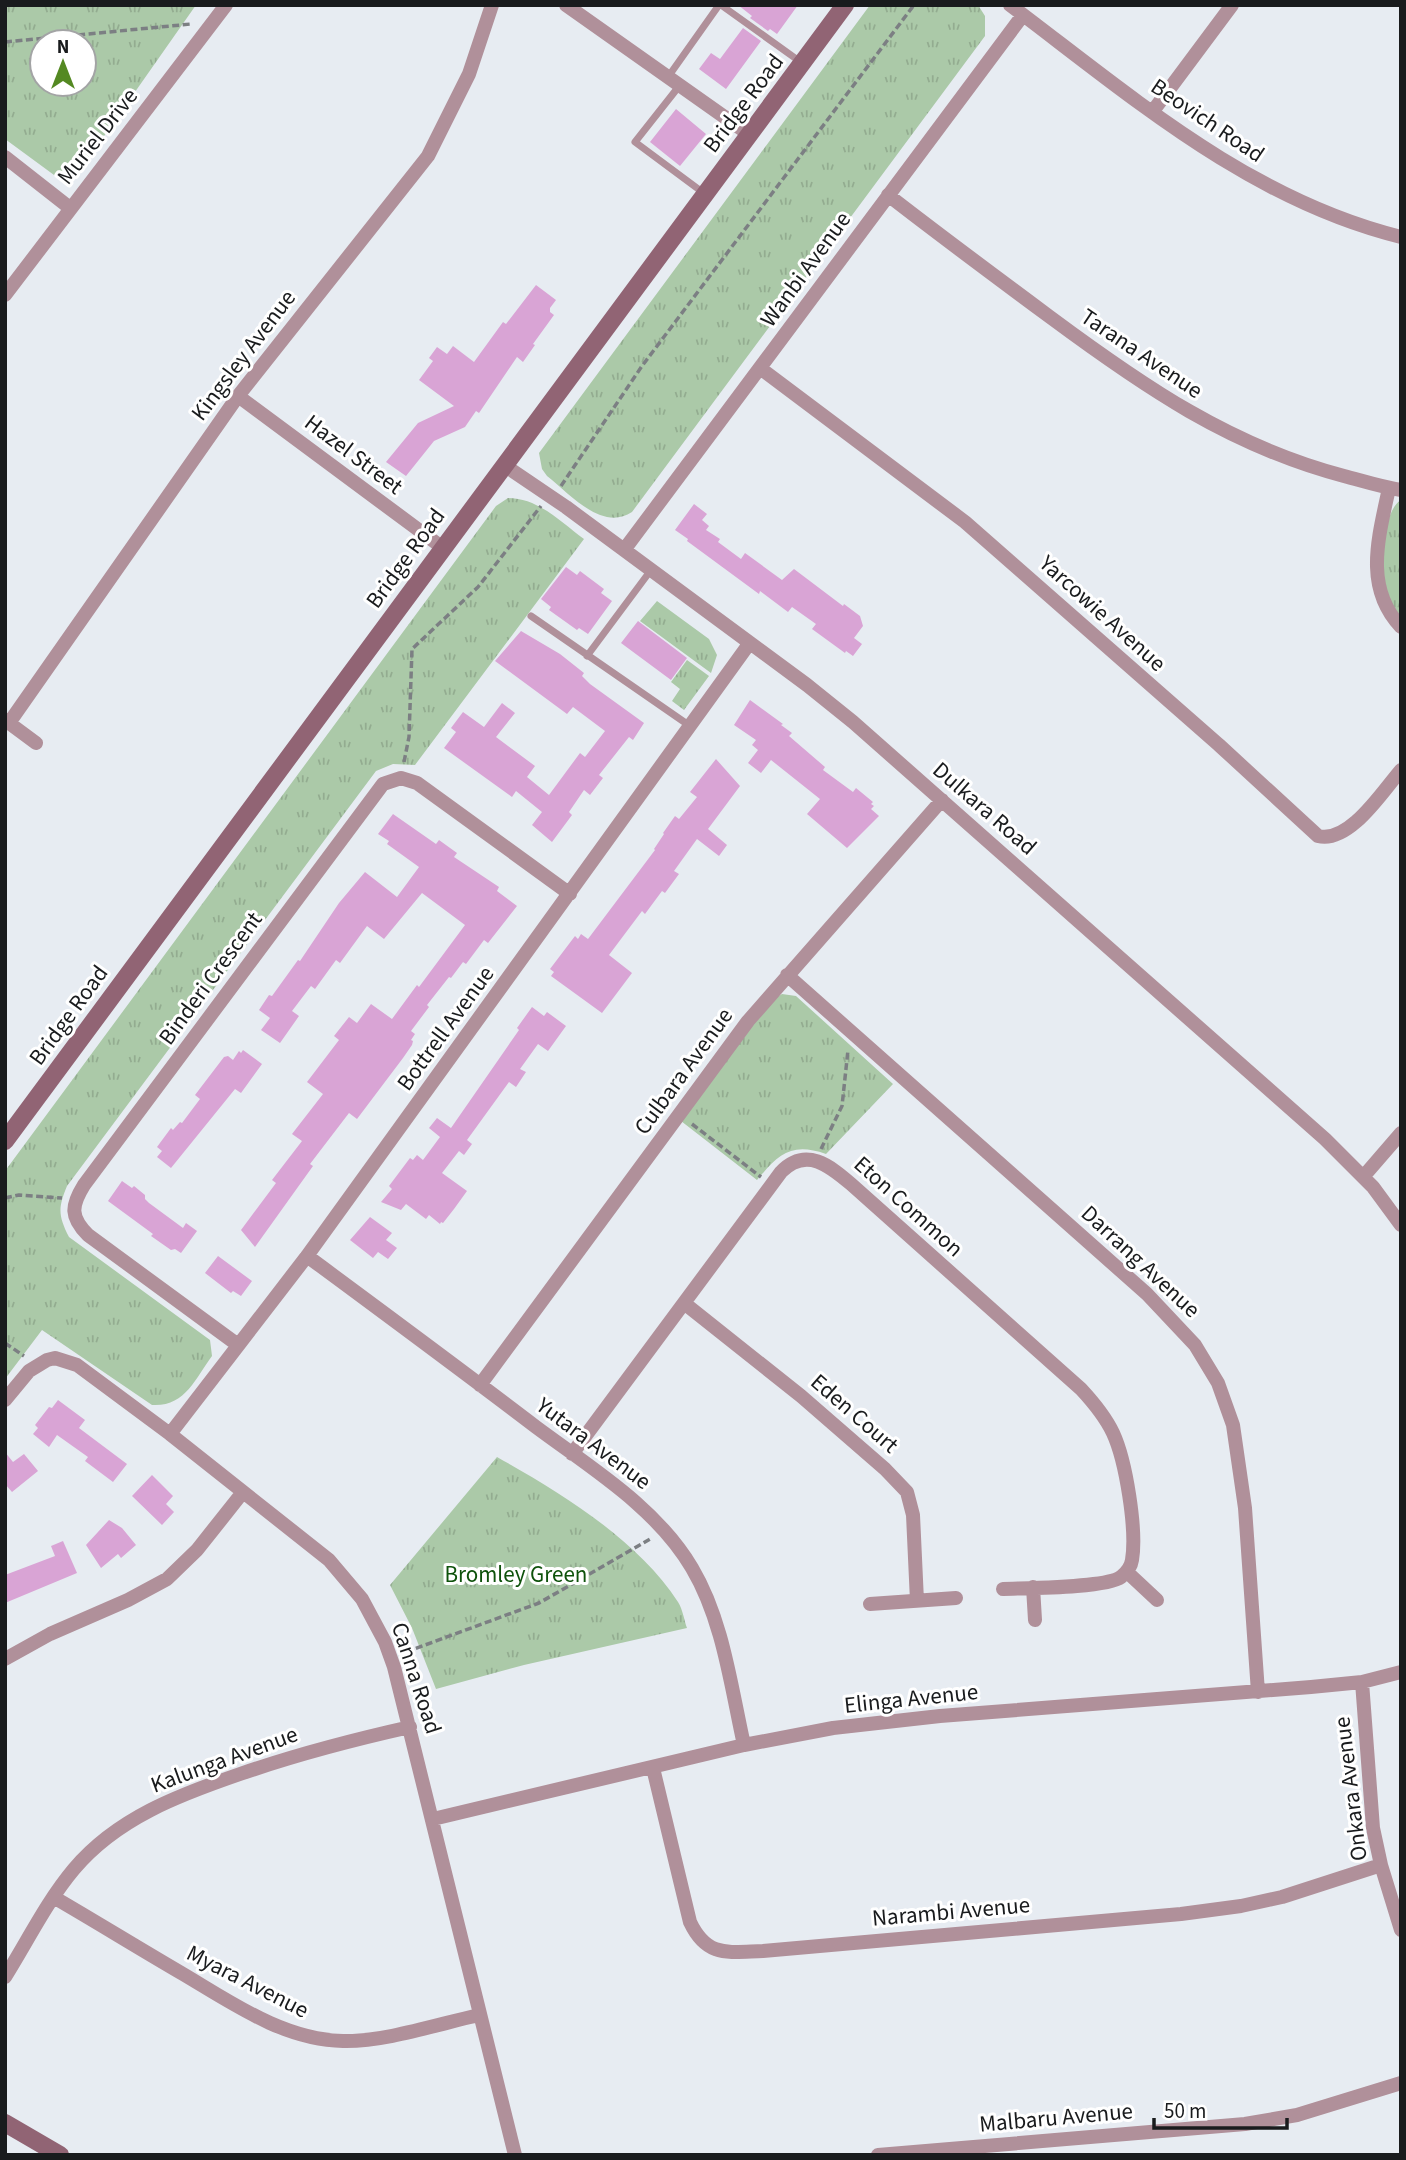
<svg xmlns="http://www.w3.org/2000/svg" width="1406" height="2160" font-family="'Source Sans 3',sans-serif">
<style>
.grass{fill:url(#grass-tufts);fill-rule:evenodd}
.building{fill:#d9a4d5}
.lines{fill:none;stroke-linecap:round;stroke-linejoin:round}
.path{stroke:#7c7f83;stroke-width:3.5;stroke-dasharray:7 3.5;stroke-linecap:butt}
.service{stroke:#b0909a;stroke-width:7}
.minor{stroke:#b0909a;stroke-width:14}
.secondary{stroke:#916474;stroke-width:18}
.labels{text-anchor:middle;stroke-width:6;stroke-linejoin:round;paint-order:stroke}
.street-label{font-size:23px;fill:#191b1d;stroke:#fff}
.park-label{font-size:23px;fill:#0e520b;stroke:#fff}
</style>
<defs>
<pattern id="grass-tufts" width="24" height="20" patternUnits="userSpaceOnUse" patternTransform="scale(1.75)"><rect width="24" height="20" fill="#abc9a8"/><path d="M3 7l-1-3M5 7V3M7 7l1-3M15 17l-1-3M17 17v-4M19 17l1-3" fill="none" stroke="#93ac90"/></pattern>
</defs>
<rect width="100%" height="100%" fill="#e7ecf2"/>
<path class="grass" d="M5,5H196L69,186L5,139ZM84,42V84H42V42Z
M870,5H978L985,16V36L632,512C602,532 570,494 547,476L542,469L539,453Z
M508,498C538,498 561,522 584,539L415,765L393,764L376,771L67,1186C58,1208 58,1215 69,1237L210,1340L212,1356C195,1379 185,1407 152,1405L42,1330L5,1379V1171L496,506Z
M1401,500V619C1395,608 1386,596 1383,584C1380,564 1383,511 1401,500Z
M657,601L709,639L717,655L711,673L640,621Z
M687,660L709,676L684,710L672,701L680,689L671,682Z
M782,994L796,996L893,1084L826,1154C791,1142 779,1154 757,1180L681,1121L769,1002Z
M497,1457C561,1493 637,1539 678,1602C683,1610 684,1620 687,1628L524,1665L436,1689L412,1628L390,1585Z"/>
<path class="building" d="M738,5H798L777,34L770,29L768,31L750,18L752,16Z
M743,28L761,41L726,89L699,69L711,53L720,59Z
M676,109L706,134L680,166L650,142Z
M536,285L556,300L550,308V312L554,315L533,344L535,345L523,362L517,357L479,413L476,411L465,427L434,441L406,476L386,462L418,423L454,406L419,380L433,361L429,358L437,347L447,354L453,346L474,362L503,322L506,324Z
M694,504L707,514L702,520L709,526L706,530L720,539L718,542L741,559L745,553L782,580L794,569L843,606L844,604L860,616L863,626L854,638L862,644L853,656L846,651L845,653L812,629L816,624L792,607L788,612L760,591L759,594L687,541L688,539L675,530Z
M566,567L577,575L580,571L604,589L601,593L612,601L588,634L579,628L577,630L549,610L551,607L541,599Z
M638,621L687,658L671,680L621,643Z
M521,631L560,654L584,673L582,676L590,684L644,723L633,740L629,737L599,775L603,778L590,795L584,790L569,812L572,815L552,842L532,825L542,812L516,791L512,797L444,748L456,732L451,728L463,712L484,727L502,703L515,713L496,737L535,766L527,777L549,795L580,753L585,757L605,731L573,707L567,714L495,661Z
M750,700L783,724L781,725L792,733L789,736L825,767L823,770L853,792L856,788L873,802L871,804L874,806L871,809L879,816L847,848L807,814L820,799L771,760L761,773L748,763L758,750L752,745L756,740L734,725Z
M716,759L740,786L708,829L727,845L719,856L697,839L674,871L679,874L665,893L662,891L645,914L642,911L609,955L632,973L602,1013L551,976L554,972L550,969L575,936L578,939L581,934L588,939L655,850L654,849L664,834L663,833L675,816L679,819L697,797L690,792Z
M393,814L436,844L439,840L457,853L454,857L499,887L497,891L517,906L488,943L484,940L466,964L463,962L451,978L449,977L427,1005L429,1007L411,1031L415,1034L411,1040L413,1041L412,1045L403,1058L357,1119L349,1113L310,1164L313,1166L255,1247L241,1230L276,1183L272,1180L302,1141L292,1134L323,1094L307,1082L339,1040L334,1036L349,1017L357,1023L371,1004L392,1019L417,985L419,987L465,925L422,893L384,939L367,926L340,963L336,960L315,989L311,986L292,1011L299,1016L280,1043L261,1030L270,1018L259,1010L269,995L272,996L298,960L300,961L339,903L365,872L397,897L419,867L387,844L389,841L378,834Z
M532,1007L544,1016L547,1012L566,1026L548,1051L538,1044L520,1069L526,1072L516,1087L509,1082L467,1140L472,1144L464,1155L459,1151L442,1173L467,1191L454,1209L443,1223L441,1222L440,1224L429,1215L426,1219L406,1204L401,1210L381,1202L392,1189L389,1186L410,1158L413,1160L417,1155L423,1160L440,1137L429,1128L437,1118L451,1128L519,1030L517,1028Z
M243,1050L262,1064L241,1093L235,1089L171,1168L157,1157L162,1151L157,1147L171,1128L173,1130L180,1122L182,1123L200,1099L195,1095L224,1057L228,1056L233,1060L239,1051L241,1053Z
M122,1181L132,1188L134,1186L145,1195V1199L149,1203L183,1228L186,1223L197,1231L181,1253L175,1249L171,1250L151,1236L153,1234L108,1201Z
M370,1217L392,1233L386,1240L397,1248L388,1259L378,1252L373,1258L350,1240Z
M218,1256L252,1281L241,1296L233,1291L231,1293L205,1273Z
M58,1400L85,1420L79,1428L127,1464L113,1482L85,1461L88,1457L57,1435L49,1447L33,1434L38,1428L35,1425L49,1407L52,1408Z
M5,1452L13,1462L24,1454L38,1471L12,1492L5,1484Z
M152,1475L173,1496L166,1504L174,1512L162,1525L132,1496Z
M109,1520L122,1528L136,1545L121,1558L118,1554L101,1568L86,1545Z
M63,1541L77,1573L5,1603V1575L55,1556L51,1546Z"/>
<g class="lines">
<path class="path" d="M5,42L191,24
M561,486L642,366L914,5
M404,762L409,737L412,649L478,587L541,506
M692,1124L761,1177
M821,1149L842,1106L848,1050
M5,1198L19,1195L62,1198
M5,1343L24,1356
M406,1652L539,1603L652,1538"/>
<path class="service" d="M721,5L802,63
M668,77L719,5
M680,85L635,142L705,194
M531,616L690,726
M587,656L651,570"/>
<path class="minor" d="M566,5L750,135
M1010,5C1131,96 1250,200 1401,237
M1153,111L1232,5
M5,157L70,208
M888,195C942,237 996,277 1050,317C1143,386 1230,446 1344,476C1363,481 1381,487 1401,490
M5,295L226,5
M760,368L965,522L1219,745L1318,836C1349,844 1382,792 1401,770
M238,396L443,548
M504,465L566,507L807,685L853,722L1325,1139L1373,1187L1401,1225
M1389,488C1379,536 1363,587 1401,627
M624,550L1023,15
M5,720L36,743
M9,723L238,396L428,156L469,74L492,5
M787,975L1147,1294L1195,1345L1218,1383L1233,1425L1245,1508L1258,1692
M1363,1177L1401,1133
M307,1256C384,1313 460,1369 536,1427C591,1468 656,1507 692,1568C723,1620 731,1687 744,1745
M684,1303L801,1396L885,1469L907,1492L913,1515L917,1601
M238,1345L88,1235C70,1217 71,1206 84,1185L383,784L401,778L417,783L570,894
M480,1385L748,1021L942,800
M5,1400L29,1371L47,1360L55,1358L77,1365L170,1434L329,1560L362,1599L385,1642L394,1667L515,2155
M170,1434L307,1256L749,644
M572,1454L781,1172C806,1146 830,1166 851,1184L1081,1389C1094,1403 1105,1416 1113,1433C1126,1461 1137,1530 1132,1560C1131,1567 1126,1573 1121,1577C1106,1588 1026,1588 1003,1589
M1127,1572L1157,1600
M1033,1587L1035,1620
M870,1604L956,1598
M5,1659L50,1634L128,1600L167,1579L197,1550L243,1492
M1362,1682L1373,1828L1381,1865L1401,1930
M653,1768L690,1922C707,1958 728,1952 763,1951L1181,1914L1241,1906L1282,1897L1381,1865
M433,1819L744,1745L833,1728L940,1716L1311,1687L1362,1682L1401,1672
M55,1898C98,1923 140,1949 183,1974C232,2003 284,2040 343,2041C385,2042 438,2024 479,2015
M5,1977C27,1942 47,1901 74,1869C117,1818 179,1795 240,1774C295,1755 352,1740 410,1727
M878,2155L1245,2124L1297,2115L1401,2083"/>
<path class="secondary" d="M5,1141L845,5
M5,2123L60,2155"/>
</g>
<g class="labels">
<g class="street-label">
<text transform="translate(743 103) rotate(-53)" y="8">Bridge Road</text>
<text transform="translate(1208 120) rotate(34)" y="8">Beovich Road</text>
<text transform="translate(97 136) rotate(-52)" y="8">Muriel Drive</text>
<text transform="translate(805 269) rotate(-54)" y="8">Wanbi Avenue</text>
<text transform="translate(1142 353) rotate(34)" y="8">Tarana Avenue</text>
<text transform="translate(243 355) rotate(-53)" y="8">Kingsley Avenue</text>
<text transform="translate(354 454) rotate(37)" y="8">Hazel Street</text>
<text transform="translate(405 558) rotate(-54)" y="8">Bridge Road</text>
<text transform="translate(1103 613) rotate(42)" y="8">Yarcowie Avenue</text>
<text transform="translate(985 808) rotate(41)" y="8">Dulkara Road</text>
<text transform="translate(210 978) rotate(-54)" y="8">Binderi Crescent</text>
<text transform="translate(68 1015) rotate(-54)" y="8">Bridge Road</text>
<text transform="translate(445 1028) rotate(-54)" y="8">Bottrell Avenue</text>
<text transform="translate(683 1071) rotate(-54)" y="8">Culbara Avenue</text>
<text transform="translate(909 1206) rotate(42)" y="8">Eton Common</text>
<text transform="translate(1141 1261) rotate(43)" y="8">Darrang Avenue</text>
<text transform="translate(855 1413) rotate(41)" y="8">Eden Court</text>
<text transform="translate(594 1443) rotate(37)" y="8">Yutara Avenue</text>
<text transform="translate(417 1678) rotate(72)" y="8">Canna Road</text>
<text transform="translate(911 1698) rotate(-6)" y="8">Elinga Avenue</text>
<text transform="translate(224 1759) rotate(-20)" y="8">Kalunga Avenue</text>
<text transform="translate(1350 1789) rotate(-97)" y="8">Onkara Avenue</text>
<text transform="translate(951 1911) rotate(-5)" y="8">Narambi Avenue</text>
<text transform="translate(248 1981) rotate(27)" y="8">Myara Avenue</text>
<text transform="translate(1056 2117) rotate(-5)" y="8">Malbaru Avenue</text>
</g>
<g class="park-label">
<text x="516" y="1582">Bromley Green</text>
</g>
</g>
<rect width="1406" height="2160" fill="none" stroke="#191b1d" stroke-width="14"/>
<g transform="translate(63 63)"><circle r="33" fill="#ffffff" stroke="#a3a4a5" stroke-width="2"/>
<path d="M0-5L12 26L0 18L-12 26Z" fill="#548922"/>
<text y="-10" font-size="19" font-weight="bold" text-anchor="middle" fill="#191b1d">N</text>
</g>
<path d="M1154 2118v10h133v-10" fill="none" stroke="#191b1d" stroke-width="3.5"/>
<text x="1164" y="2118" font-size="21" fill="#191b1d" stroke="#ffffff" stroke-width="5" paint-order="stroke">50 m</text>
</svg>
